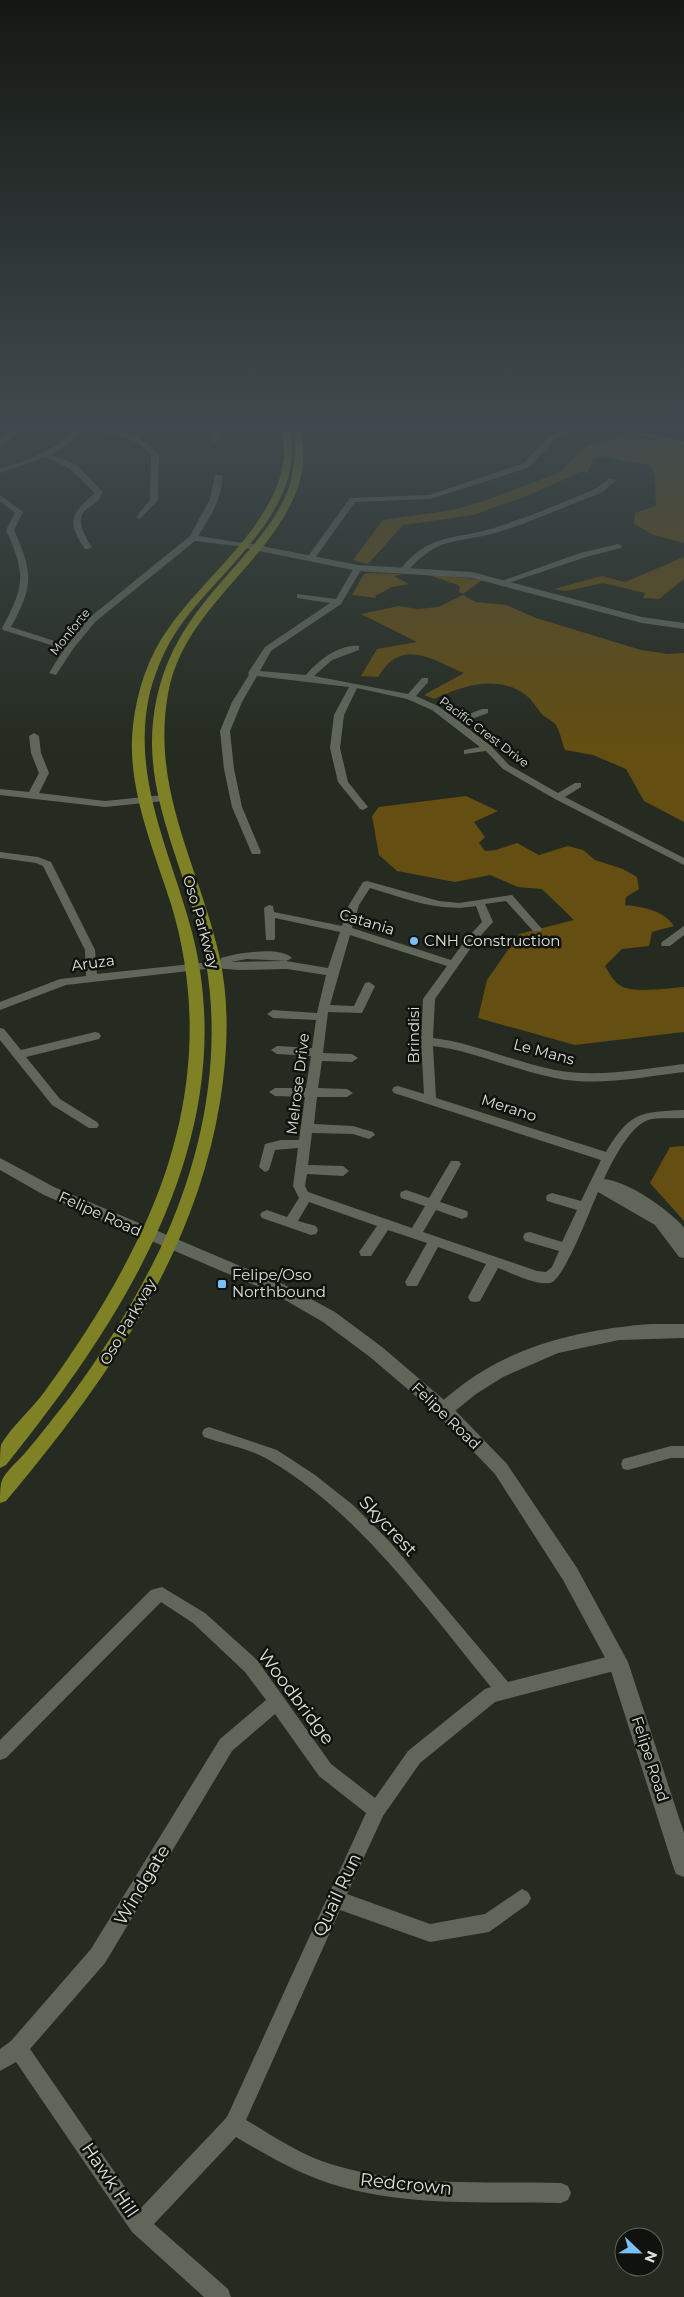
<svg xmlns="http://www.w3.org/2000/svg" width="684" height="2297" font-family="Montserrat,sans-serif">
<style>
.green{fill:#644e11}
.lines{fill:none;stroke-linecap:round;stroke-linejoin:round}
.minor{fill:#60675a;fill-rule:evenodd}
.tertiary{fill:#60675a;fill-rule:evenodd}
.secondary{fill:#60675a;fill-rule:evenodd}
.primary{fill:#7f8125;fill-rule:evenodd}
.poi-dot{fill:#79bff8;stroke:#10120e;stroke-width:2}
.labels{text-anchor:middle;stroke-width:5;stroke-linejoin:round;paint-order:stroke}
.far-street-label{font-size:12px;fill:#dce0d9;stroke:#10120e}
.street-label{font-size:15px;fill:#dce0d9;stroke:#10120e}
.poi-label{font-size:15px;fill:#dce0d9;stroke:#10120e;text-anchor:start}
.near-street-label{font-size:18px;fill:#dce0d9;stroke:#10120e}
</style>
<rect width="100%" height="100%" fill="#252b20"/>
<path class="green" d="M624,434L684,445V543L654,535L634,524L635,513L656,506L655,477L651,465L626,462L605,456L592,460L588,473L582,471L529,495L473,515L403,525L368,564L353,560L383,520L453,510L484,501L561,472L581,449Z
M684,557V579L659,599L643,598L645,593L603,583L566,591L554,589L602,576L625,582Z
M369,573L403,574L394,576L409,584L392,587L375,596L376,598L352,595L364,574Z
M426,574L482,580L463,594L459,592L460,588L458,585Z
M463,595L476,602L506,605L536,618L641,650L668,654L684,653V822L644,801L626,769L593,755L565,750C562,743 560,731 556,725C552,720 545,718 541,713C536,707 532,700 526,695C497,674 463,686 434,699L424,695L464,673C430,659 402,637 378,677L361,676L377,649L417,642L361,614L399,606L418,609L438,607Z
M466,796L498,811L474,822L485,837L479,843L485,851L496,850L517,843L539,855L568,846L583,850L595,860L623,869L637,877L639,889L626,897L625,905C643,907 663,910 674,926L652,932L649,946L622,949L605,966C609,973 615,984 623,987C635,993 670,988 684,987V1032L575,1045L478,1018L487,980L519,934L574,920L542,889L518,887L490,875L455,882L397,871L379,855L372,816L379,807Z
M684,1146V1221L650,1183L670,1147Z"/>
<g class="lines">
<path class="minor" d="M19,425H26L12,438L0,445V440Z
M81,425L134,435L150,445L159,455L158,500L140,519L136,517L150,500L151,455C133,434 110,433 83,431L70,443L51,455L75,464L102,491C102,511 62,503 92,547L88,549H85C67,523 70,514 94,494V492L69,468L45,457L0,473V469C30,459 59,449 81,425Z
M212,425H218L221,434L217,442H214L210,440L213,434Z
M577,425H588L554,440L530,467L430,499L355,502L313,561L306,559L350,498L429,495L524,463L549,437Z
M591,425H604L684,441V445Z
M215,474L222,476C223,498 209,519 198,536L242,543H245V547L195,541L95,622L73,649L56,675L49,673L64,649L3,630L2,628C25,586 26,574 6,530L15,513L0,501V495L23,512L14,530C33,573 34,585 11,627L67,645L89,618L190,536L210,499Z
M609,478L616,480L603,492C569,505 536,520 502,531C457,545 441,533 406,573L399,571C430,531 455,541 497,527C531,516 564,502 597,488Z
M618,544L622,546L621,548L586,557L506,584L499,582L580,553Z
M355,566L362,568L341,604L271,651L260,671L306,675C318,661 339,644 359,646V650L332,660L314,676L408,694L422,678H428V682L416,696L438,706L456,719L482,709H488V713L461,723L491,746L509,765L558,793L575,783H581V787L565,797L684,858V865L555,799L503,769L486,751L464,754V750L480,747L432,710L407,699L357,688L344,715L340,748L348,782L368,807L363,810L360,809L338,782L330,748L334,715L349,687L257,676L242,702L230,731L234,769L242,807L261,852L260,854H252L232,807L224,769L220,731L232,702L249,675L248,673L265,647L330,603L297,598V594L336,599Z
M34,733L39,736L41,753L49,773L39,793L105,801L164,795L169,798L164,801L105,807L0,795V789L29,792L39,773L31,753L29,736Z
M0,852L38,857L51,862L95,950L97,974L220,961L221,958C236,953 280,946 292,958L286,961L328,968L340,932L275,918V938L274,940H266L264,908L269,905L273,906L274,912L342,926L349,905L363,882L367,881L439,901L459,903L512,895L542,929L541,931H533L506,901L485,904L493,922L475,942L435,999L433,1038C475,1043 513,1062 555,1070C598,1078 641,1069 684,1064V1072C641,1077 598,1087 555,1078C513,1070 475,1051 433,1046L436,1098L606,1152C630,1112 640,1112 684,1110V1118C673,1119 659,1117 648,1120C629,1127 612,1162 604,1179C629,1182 663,1206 681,1224L684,1228V1258L679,1257L655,1225L598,1192C591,1207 564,1281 550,1283C534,1285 512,1273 498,1268L480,1301L475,1302L470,1301L468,1297L486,1264L438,1247L417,1286H407L405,1282L427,1243L388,1230L371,1256H361L359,1252L377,1226L309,1202L298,1221L316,1226L318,1230L316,1234L311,1235L262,1218L260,1215L262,1212L267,1210L287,1217L299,1198L293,1186L298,1148L275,1150L269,1170L265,1172L259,1167L265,1144L281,1140H299L305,1097L275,1096L269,1092L275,1088H306L311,1056L277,1054L271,1050L277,1046L312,1048L316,1020L273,1018L267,1014L273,1010L317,1013L326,975L287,969L238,970L215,968L66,985L0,1010V1002L60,979L86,976L85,950L43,866L36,863L0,858ZM370,888C404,898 439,913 476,906L482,922L467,938L451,960L352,928L359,905ZM350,935L447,966L423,999L421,1041L424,1094L398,1086L394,1087L392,1090L394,1093L601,1160L581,1201L552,1193L547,1195L546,1198L547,1201L577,1210L562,1242L530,1232L525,1233L523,1237L525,1241L559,1251L552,1267L546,1272L537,1271L423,1232L436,1210L462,1219L467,1217L468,1214L467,1211L440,1202L461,1164L459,1161H451L429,1198L406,1190L401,1192L400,1195L401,1198L425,1206L412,1228L308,1192L305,1186L307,1174L343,1176L349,1171L343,1166L308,1165L312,1133L353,1134L369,1139L375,1135L373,1132L353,1126L314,1124L317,1097H347L353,1093L347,1089L318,1088L322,1061L352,1062L358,1058L352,1054L323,1053L328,1012L362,1013L375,986L369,982L365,983L354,1006L330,1005ZM247,959L286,961L231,962Z
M684,926V935L670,946H662L661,944L662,942Z
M0,1028L4,1029L21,1050L95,1032L99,1033L101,1036L99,1039L26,1057L60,1099L97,1122L99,1125L97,1128H89L52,1105L0,1040Z
M209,1427L277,1450L315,1475L353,1505L390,1542L508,1682L618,1654L624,1657L626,1662L624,1667L618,1670L495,1702L420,1763L383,1816L347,1894L430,1924L485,1914L522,1889L528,1892L531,1898L528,1904L489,1932L430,1942L340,1910L246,2120C270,2134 293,2150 319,2160C395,2188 482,2181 561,2183L568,2186L571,2193L568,2200L561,2203C482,2201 396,2208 320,2180C290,2169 263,2153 236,2137L154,2224L228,2289L231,2297H204L132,2232L16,2062L0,2071V2049L11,2041L91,1949L220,1739L266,1700L245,1672L193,1623L161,1602L6,1758L0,1760V1740L151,1590L162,1587L205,1613L257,1660L331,1764L375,1798L408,1751L485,1689L491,1687C424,1606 361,1514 269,1460C251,1449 223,1444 204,1437L202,1433L204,1429ZM275,1714L319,1776L366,1813L227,2117L140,2209L30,2049L105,1963L232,1751Z
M671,1446H684V1458H671L628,1470L623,1469L621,1464L623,1459Z"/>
<path class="tertiary" d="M242,542L358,565L472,572L642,617L684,623V629L642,623L472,578L358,571L239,547V543Z
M651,1324H684V1338L619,1340L558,1353L503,1377L476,1394L450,1415L444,1417L438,1415L435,1410C440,1401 450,1395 457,1389C512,1345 583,1329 651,1324Z"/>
<path class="secondary" d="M0,1158L54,1187L285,1285L335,1312L382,1347L450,1405L507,1464L577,1568L628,1662L684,1833V1877L676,1874L673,1866L609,1665L563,1580L495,1474L438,1415L370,1357L323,1322L273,1293L44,1195L0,1170Z"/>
<path class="primary" d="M281,425H289C290,434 293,444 292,454C289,523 214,576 178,629C165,648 156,670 150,692C130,777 171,852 192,932C244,1133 126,1316 6,1465L0,1468C0,1461 0,1451 1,1445C10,1428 33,1408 45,1391C80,1343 112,1293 138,1239C190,1133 206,1019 171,904C153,847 126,787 133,725C137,691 148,657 168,629C204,576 280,522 284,454C284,444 282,434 281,425Z
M294,425H302C304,447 305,468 297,490C267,567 183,609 168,694C151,789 198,864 219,954C230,1003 228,1052 220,1102C195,1256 105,1383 6,1501L0,1503C0,1496 0,1486 2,1480C7,1470 18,1461 25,1453C41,1434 55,1416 70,1397C104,1351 135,1301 160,1249C209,1145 229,1025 194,913C176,852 146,788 153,722C160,658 188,619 230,572C252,547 276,521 288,490C296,468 295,447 294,425Z"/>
</g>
<linearGradient id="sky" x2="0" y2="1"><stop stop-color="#141812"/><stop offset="0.57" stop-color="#404a4e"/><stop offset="1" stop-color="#404a4e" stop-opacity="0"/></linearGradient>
<rect width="684" height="747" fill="url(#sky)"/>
<g class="poi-dot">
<circle cx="414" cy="941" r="5"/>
<rect x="217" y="1279" width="10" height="10" rx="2.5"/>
</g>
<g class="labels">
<g class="far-street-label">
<text transform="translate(70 632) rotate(-51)" y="4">Monforte</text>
<text transform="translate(484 732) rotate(37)" y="4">Pacific Crest Drive</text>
</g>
<g class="street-label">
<text transform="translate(201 922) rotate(74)" y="5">Oso Parkway</text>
<text transform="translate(367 922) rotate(17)" y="5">Catania</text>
<text transform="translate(93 963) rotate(-8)" y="5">Aruza</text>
<text transform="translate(414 1035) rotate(-90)" y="5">Brindisi</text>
<text transform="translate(544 1052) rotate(15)" y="5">Le Mans</text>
<text transform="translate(298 1084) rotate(-83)" y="5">Melrose Drive</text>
<text transform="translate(509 1108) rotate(18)" y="5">Merano</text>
<text transform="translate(100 1214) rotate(24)" y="5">Felipe Road</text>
<text transform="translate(128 1322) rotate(-60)" y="5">Oso Parkway</text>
<text transform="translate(446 1416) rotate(44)" y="5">Felipe Road</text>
<text transform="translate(650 1759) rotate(72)" y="5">Felipe Road</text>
</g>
<g class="poi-label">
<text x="424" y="946">CNH Construction</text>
<text x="232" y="1280">Felipe/Oso<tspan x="232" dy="17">Northbound</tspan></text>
</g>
<g class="near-street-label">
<text transform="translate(388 1526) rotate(47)" y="6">Skycrest</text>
<text transform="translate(296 1697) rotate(53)" y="6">Woodbridge</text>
<text transform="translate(142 1885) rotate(-59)" y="6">Windgate</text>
<text transform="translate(337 1895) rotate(-65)" y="6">Quail Run</text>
<text transform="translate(110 2180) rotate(56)" y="6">Hawk Hill</text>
<text transform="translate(406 2184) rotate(6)" y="6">Redcrown</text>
</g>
</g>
<g transform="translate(639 2252) rotate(112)"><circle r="24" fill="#10120e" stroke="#62645f"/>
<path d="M0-4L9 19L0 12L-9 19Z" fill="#79bff8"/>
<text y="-8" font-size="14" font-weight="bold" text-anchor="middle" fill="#dce0d9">N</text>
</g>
</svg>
